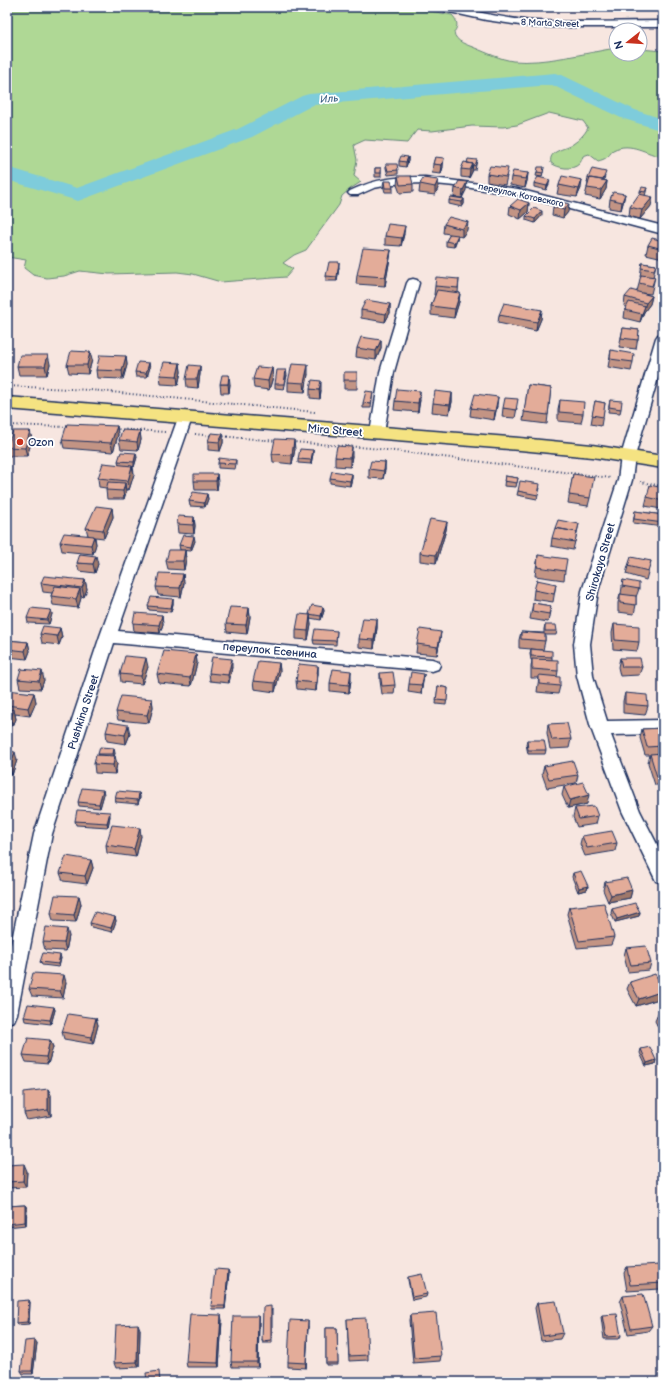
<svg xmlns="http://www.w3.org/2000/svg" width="670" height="1389" font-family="'Balsamiq Sans',sans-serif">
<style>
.green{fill:#afd895;stroke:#65847a}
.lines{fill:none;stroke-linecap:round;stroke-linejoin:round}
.river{fill:#7eccdb;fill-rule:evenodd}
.minor-casing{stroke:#1b2f5e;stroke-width:3}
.highway-casing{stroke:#1b2f5e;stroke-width:3}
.path{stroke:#1b2f5e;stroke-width:2;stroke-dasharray:1 2.5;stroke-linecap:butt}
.minor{fill:#fff;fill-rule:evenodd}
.highway{fill:#f5e382;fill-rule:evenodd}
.wall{fill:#c39484;stroke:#1b2f5e}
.shaded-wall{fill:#9f786b;stroke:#1b2f5e}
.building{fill:#e3ac99;stroke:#1b2f5e}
.poi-dot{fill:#c8321e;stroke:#fff;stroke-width:1.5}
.labels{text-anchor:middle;stroke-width:3.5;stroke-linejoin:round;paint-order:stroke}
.far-street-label{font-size:9px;fill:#1b2f5e;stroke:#fff}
.far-water-label{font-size:10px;font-style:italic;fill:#395e84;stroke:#fff}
.street-label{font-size:11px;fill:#1b2f5e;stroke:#fff}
.poi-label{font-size:11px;fill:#1b2f5e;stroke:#fff;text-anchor:start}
</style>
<rect width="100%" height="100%" fill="#f7e6e0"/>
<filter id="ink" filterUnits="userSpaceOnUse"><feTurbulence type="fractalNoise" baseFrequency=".025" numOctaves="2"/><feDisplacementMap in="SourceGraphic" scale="8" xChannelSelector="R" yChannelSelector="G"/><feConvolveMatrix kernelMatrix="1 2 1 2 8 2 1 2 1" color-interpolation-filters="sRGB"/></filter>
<g filter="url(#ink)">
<path class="green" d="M7,7H408L452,15C457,20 459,26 454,32C455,42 468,45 475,48C487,53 500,59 513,61C544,64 585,53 616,48V54H640V49L663,51V157C646,154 631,141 613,150C608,157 606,159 598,161L589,154L583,156C582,159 581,162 579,164C572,171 558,168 551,163C548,150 565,150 573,144C579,140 584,135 588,128L583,121L549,113L517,125L503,127L472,126L432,131L417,130L407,143L365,140L354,145L357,160L354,176L361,182L350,189L342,196L339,205L306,250L294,255L283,263L293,269L286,277L221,282L193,274L177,272L109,274L80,271L64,276L47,278L33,275L24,268L26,260L7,257Z"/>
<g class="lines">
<path class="river" d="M555,73L562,75L635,110L663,119V131L621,118L552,85L313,105L252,137L78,201L7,180V167L77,188L238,129L302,96L309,94Z"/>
<defs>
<path id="minor" d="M434,7C468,7 500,19 534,21C577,23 620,21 663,21V27H533L486,20L436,9Z
M425,177L518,189L663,226V234L517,195L465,187L425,183L394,184L374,188L358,195H350L348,193L350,191C377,178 396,177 425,177Z
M413,279L417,280L419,283L394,372L384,433L382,436L377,438L372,436L370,433L380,372L407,283L409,280Z
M663,334V361L635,456L632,480L598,591L590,644L593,676L607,721L663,720V734L611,735L640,811L663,856V883L656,881L622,811L591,728L577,676L574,644L582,591L618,480L621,456L656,338L658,335Z
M185,414L190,415L192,418L118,631L432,659L438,661L440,665L438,669L432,671L114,643L52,834L17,1014L14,1021L7,1023V964L34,834L100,636L178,418L180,415Z"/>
<path id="highway" d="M7,397L520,438L592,445L663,456V468L592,457L520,450L7,409Z"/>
</defs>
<use href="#minor" class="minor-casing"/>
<use href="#highway" class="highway-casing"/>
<path class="path" d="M7,386L90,390L315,412
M7,425L68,427
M115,429L166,432
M195,434L213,436
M220,436L277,441
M292,442L371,448L611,478
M640,482L663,486"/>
<use href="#minor" class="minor"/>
<use href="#highway" class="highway"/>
</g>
<path class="wall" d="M408,157V161L406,167L399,166V161Z
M435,157L443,167L441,174L432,173L433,164Z
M477,160L475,170H473L469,178L461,177V169L467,163Z
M386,164L398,170V174L388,175L386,168Z
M544,167L542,177L536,176L537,172Z
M375,168H381V177H375Z
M528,173L527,181L525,188L510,185L511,177Z
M487,174L507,176L505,185L487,182Z
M398,176L413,184V192L400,193L397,185Z
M605,176L604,180L607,181L606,189L600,199L585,196L587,188L588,183H587L588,178Z
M423,178L438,188L435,195L419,193L420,184Z
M384,181L393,188V192H385L383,185Z
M534,183L549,184L546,190L534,187Z
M559,185L581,188L577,197L557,194Z
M455,188L466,190L462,198L454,197Z
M647,188L645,196L651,206L640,219L629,216L630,207L640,194V191Z
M625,194L623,203L621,210L609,208L610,199Z
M464,199V204L462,207L449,204V200Z
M558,201L568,212L563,218L552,215L553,207Z
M529,203L528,212L520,219L509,214L510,206Z
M542,215L535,223L526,220V216Z
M444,224L467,230L462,237L458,236L457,239L454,247L446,246V241L450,234L443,233Z
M404,234L401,246L385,245V236Z
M663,241V258L646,254L648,245Z
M391,250L390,258L385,286L356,284L357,275Z
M642,263L656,265L653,277H655L651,294L641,293L652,296L650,304L644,312L640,322L624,318L625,310L627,307L624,306L625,297L637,291L641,277H640Z
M339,267L337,281H326V276Z
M459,279L458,293H460L459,302L454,318L431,315V306L435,295H434L435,286Z
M390,304V313L385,322L361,318V310Z
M542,310L541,319L536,331L498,323L499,315Z
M623,328L639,330L636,349L619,347Z
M381,340V348L376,360L356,357L357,348Z
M611,350L633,362L631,371L608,367Z
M126,356L127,365L123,379L97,378L96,370Z
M92,360L88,374L69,373L67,365Z
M180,363L181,372L178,385L161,384L160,375Z
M50,364L47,375H19L17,366Z
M200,366V374L198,388L187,387L186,379Z
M150,367L147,377H136L135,372Z
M272,368L273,377L269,390L254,388L253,379Z
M357,372V389H344V380Z
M308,374L305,392L288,391V382Z
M287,375L284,389L275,388V384Z
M220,384H230L229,393H221Z
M528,385L551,388L547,424L523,421Z
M310,389L321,390L320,399L310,398Z
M373,392L371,408H363V403Z
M452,393V402L449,414L432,412L433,403Z
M420,400L418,412L394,410L395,401Z
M560,400L583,414L581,423L558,421V409Z
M610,400L621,409L620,413L608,412Z
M595,401L605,403L601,426L591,424Z
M497,406L494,420L470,416L471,408Z
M503,408H517L515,418L502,417Z
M117,426L118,435L113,452L64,448L62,440Z
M30,431L32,440L27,456H9L7,447Z
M140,431L141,440L138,450L121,449L119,440Z
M223,434V443L220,451L208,450V441Z
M295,449L292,464L273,462L272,454Z
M313,450V454L311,464L298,463V459Z
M352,456L350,467L335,466V457Z
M137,457L134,467L133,466L134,474L129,490L126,489V492L124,499H107L106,490V488L99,487L98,478L119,465L118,461Z
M236,460V464L235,469L218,468V463Z
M385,462V470L383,479L369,478V469Z
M217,474L218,483L217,490H195L194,481Z
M352,474V478L350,486L330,483V478Z
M573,474L590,498L588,506L568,503Z
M505,476L518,478L516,487L504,486Z
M650,485L663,500L661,509L645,506Z
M540,488L537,499L517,495L518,491Z
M207,494L208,499L205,507L190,506L189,501Z
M112,508L113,517L104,538L95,537L96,544L93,554L62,551L60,542L88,535L86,528Z
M635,511L663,515V527L633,523Z
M194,517L195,526L194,534L178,533L177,524Z
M447,522L446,530L436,563L420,561V553Z
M579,524L573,550L551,546L552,538Z
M195,541L191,551L180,550L179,545Z
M185,550L186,559L184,570L168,569L166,561Z
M538,555L565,571L564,580L535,576Z
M651,561L646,580L626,574L628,566Z
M77,563L98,564L95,573L79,571Z
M183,574L184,583L181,597L158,595L156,587Z
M85,580L87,589L84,597L81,596V598L78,608L53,605L51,596L52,593L43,592L41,583Z
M623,580L639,589L636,597V605L634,614L618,612V603L620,594H621Z
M556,584L553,602L533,599L534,590Z
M173,599V604L171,612L149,610L148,606Z
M533,603L551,606L548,622L530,619Z
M323,607L324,611L321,620L310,618L311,624L308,640L296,639V630L309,615V614Z
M249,608L250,617L247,634L227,632L226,624Z
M51,610L52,614L49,624L28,623L27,618Z
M162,615L163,624L160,633L134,631L133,623Z
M377,619V628L374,649L359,647V639Z
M614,624L639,642L637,651L613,649L612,633Z
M545,625L557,631L556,635H545V641L543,650L519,648V640L521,632L544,633V629Z
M60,628L62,637L59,645L42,643L40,634Z
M337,631L336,645L314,644L313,640Z
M7,640L28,642L30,651L27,659L7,657Z
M440,640L437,655L416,653L417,644Z
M531,649L552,657V660L558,671L557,677L560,686L558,694L537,692L538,684L539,678H531V667L532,660H531L530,654Z
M196,654L197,663L191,686L159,683L157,674Z
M620,658L642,667L639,675L620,676L618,667Z
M279,663L280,671L275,692L254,689L253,681Z
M318,666V674L316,691L297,689L296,681Z
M148,667L142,684L121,682L120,674Z
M232,667L229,683L210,681L209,673Z
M380,673L395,685L394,694H382L380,681Z
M424,674L421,694L408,692L409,684Z
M18,679L44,680L41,689L20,688Z
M351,680L349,693L330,691V683Z
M438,686L448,688L446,705L436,704Z
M7,691L34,693L36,702L30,716L15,714L16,719L13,726L7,725Z
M625,693L648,706L645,715L623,713V701Z
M152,699L153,707L149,723L118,720L116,712Z
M548,724L571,739L569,748L550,749L547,733Z
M663,728V785H655L648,763L650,755H645L640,738L642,729Z
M106,732L130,734L126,744L107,741Z
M527,740L546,750L545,754H528L526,744Z
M7,751L17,760L12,775L7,774Z
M115,753L114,756L117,764L115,774L95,773L94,764L99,755L98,754Z
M544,766L578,775L576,783L547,788L542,774Z
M564,787L587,804L568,808L562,795Z
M139,793L140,797L138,804L116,802L115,798Z
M104,794L100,808L79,806L78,802Z
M575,808L598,816L596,824L577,827L573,817Z
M110,816L108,827L76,825L75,821Z
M141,836L136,857L107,853L106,845Z
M582,836L617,843L615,851L585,856L580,844Z
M91,860L93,868L87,884L63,881L60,873Z
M573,873L588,886L587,890L578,892L572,877Z
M605,882L632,890L630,898L608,902L603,890Z
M79,896L81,904L76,922L53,921L51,913Z
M569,907L614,937L611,945L577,948L567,914Z
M612,909L640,912L639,916L615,922L611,913Z
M115,917L116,921L112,932L91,927L90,923Z
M69,936L66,951L45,950L43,942Z
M626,948L651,963L649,970L628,972L624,956Z
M61,958L59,967L42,965L40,962Z
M66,982L63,998L32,996L29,989Z
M630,982L663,988V995L662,998L636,1006L627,989Z
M54,1007L55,1010L51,1024L25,1021L24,1017Z
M663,1013V1035H662L655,1021L658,1014Z
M96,1018L98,1025L93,1044L64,1039L62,1032Z
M50,1040L53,1047L48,1064L26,1062L23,1055Z
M641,1049L656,1060L655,1064L646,1066L640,1053Z
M48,1089L51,1095V1116L27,1120L24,1113Z
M7,1165L27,1171L26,1187L8,1188L7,1187Z
M25,1205L27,1208L26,1225L7,1227V1206Z
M627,1267L663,1284L660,1289L627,1291L624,1273Z
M229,1273L225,1309H212L211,1306Z
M408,1277L427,1294L426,1297L412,1300L408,1280Z
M623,1296L652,1326L648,1331L628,1334L620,1302Z
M30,1302L29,1324L17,1325L16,1323Z
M537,1303L563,1333L560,1339L541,1341L535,1308Z
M272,1309V1343H263L262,1341Z
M410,1315L441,1356L440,1361L413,1363L409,1320Z
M602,1315L621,1336L619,1339H604L601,1317Z
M258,1316L259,1322L258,1367H232L231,1362Z
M347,1319L368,1355V1360L349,1361Z
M222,1320L219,1367H187L186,1362Z
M308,1326L306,1368L288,1367V1362Z
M326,1328H337L338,1365H326Z
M140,1329L139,1367L116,1368L114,1363Z
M37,1343L33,1374H23L21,1371Z"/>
<path class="shaded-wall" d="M408,157V161L406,167V162Z
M444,158L443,167L441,174L442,165Z
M473,164L472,172L469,178L470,170Z
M528,173L527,181L525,188L526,179Z
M438,180V188L435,195V187Z
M550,180L549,184L546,190L547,186Z
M582,180L581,188L577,197L579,189Z
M607,181L606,189L600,199L601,190Z
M467,182L466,190L462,198L463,190Z
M625,194L623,203L621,210L622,202Z
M653,197L651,206L640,219L642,210Z
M464,199V204L462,207V202Z
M529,203L528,212L520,219L521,210Z
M569,204L568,212L563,218L564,210Z
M542,211V215L535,223V219Z
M468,222L467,230L462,237V229Z
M405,226L404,234L401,246L402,238Z
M458,235L457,239L454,247V243Z
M391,250L390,258L385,286V277Z
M339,262V267L337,281V277Z
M460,293L459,302L454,318L455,309Z
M652,296L650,304L644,312L640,322L642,314L646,303Z
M390,304V313L385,322L386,314Z
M542,310L541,319L536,331L537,322Z
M381,340V348L376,360V351Z
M90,352L92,360L88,374L87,365Z
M48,355L50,364L47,375L45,366Z
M126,356L127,365L123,379L122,371Z
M149,363L150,367L147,377L146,373Z
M180,363L181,372L178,385L177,376Z
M308,365V374L305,392L304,383Z
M200,366V374L198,388L197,379Z
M272,368L273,377L269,390L268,381Z
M286,370L287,375L284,389V384Z
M229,375L230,384L229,393L228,384Z
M321,381V390L320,399L319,390Z
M420,391V400L418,412V403Z
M452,393V402L449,414L450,405Z
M498,397L497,406L494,420L495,411Z
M117,426L118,435L113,452L111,443Z
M30,431L32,440L27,456L25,448Z
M140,431L141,440L138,450L137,442Z
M223,434V443L220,451L219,442Z
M294,440L295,449L292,464V455Z
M352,447V456L350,467V458Z
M313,450V454L311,464V460Z
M136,453L137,457L134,467V462Z
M385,462V470L383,479L384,471Z
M132,466L134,474L129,490L128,481Z
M217,474L218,483L217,490L216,481Z
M352,474V478L350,486V481Z
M125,483L126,492L124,499L123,491Z
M207,494L208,499L205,507L204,503Z
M112,508L113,517L104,538L103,530Z
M194,517L195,526L194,534L193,525Z
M447,522L446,530L436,563V555Z
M94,536L96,544L93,554L91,545Z
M194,536L195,541L191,551V547Z
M185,550L186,559L184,570L183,561Z
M96,556L98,564L95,573L93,564Z
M183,574L184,583L181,597L180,588Z
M85,580L87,589L84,597L82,588Z
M80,589L81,598L78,608L76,599Z
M173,599V604L171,612V608Z
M323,607L324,611L321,620V616Z
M249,608L250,617L247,634L246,625Z
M51,610L52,614L49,624L47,620Z
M162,615L163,624L160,633L159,625Z
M310,615L311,624L308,640V631Z
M377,619V628L374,649V640Z
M60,628L62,637L59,645L57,636Z
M441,632L440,640L437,655L438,647Z
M28,642L30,651L27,659L25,651Z
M196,654L197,663L191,686L190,678Z
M146,658L148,667L142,684L141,676Z
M232,659V667L229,683L228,675Z
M279,663L280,671L275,692V683Z
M318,666V674L316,691V683Z
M42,671L44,680L41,689L39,681Z
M351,671V680L349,693V685Z
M424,674L423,682L421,694L422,685Z
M34,693L36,702L30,716L28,708Z
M152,699L153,707L149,723L147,715Z
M14,710L16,719L13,726L10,718Z
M128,725L130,734L126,744L125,735Z
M114,748L115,753L114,759L113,754Z
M15,752L17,760L12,775L9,767Z
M115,756L117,764L115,774L113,765Z
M103,790L104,794L100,808L99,804Z
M139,793L140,797L138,804V800Z
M589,795L587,804L568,808L570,800Z
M110,812V816L108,827L107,823Z
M140,828L141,836L136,857L134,849Z
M91,860L93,868L87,884L85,876Z
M588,886L587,890L578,892L579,888Z
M632,890L630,898L608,902L611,895Z
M79,896L81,904L76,922L74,915Z
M640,912L639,916L615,922L617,919Z
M115,917L116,921L112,932L111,928Z
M67,929L69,936L66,951L64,943Z
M60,955L61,958L59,967L58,964Z
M64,975L66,982L63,998L60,991Z
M663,991V995L662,998L636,1006L639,999Z
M54,1007L55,1010L51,1024L50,1020Z
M96,1018L98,1025L93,1044L91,1037Z
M50,1040L53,1047L48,1064L46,1057Z
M656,1060L655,1064L646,1066L647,1063Z
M48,1089L51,1095V1116L48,1110Z
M24,1164L27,1171L26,1187L23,1181Z
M25,1205L27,1208L26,1225L25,1222Z
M228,1270L229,1273L225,1309V1306Z
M29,1300L30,1302L29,1324L27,1322Z
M221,1315L222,1320L219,1367L218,1363Z
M258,1316L259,1322L258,1367L257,1362Z
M308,1321V1326L306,1368V1363Z
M138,1324L140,1329L139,1367L137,1362Z
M35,1340L37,1343L33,1374L32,1371Z"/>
<path class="building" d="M401,156L408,157L406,162L399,161Z
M435,157L444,158L442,165L433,164Z
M468,159L477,160L475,166L473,165V164L467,163Z
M464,162L473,164L470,170L461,169Z
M386,164H397L398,170L388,171Z
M490,166L508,168L506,177L487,174Z
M538,167H544L543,173L537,172Z
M375,168H381V173H375Z
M592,169L606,172L603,180L590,178V179L588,178Z
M513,171L528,173L526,179L511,177Z
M398,176H411L413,184L400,185Z
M562,176L582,180L579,189L559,185Z
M538,177L550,180L547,186L534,183Z
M423,178L438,180L435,187L420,184Z
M590,178L607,181L601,190L587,188Z
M384,181H391L393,188H385Z
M459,181L467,182L463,190L455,188Z
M642,187L647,188L645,192L640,191Z
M613,192L625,194L622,202L610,199Z
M639,194L653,197L642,210L630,207Z
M451,197L464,199L462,202L449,200Z
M518,199L529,203L521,210L510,206Z
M558,201L569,204L564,210L553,207Z
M534,208L542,211L535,219L526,216Z
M449,217L468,222L462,229L444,224Z
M388,224L405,226L402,238L385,236Z
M450,234L458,235L454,243L446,241Z
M652,238L663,241V249L648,245Z
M363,248L391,250L385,277L357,275Z
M329,262H339L337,277L326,276Z
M642,263L656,265L654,270L641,268Z
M641,275L655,277L652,286L639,283Z
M436,277L459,279L458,288L435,286Z
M437,290L460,293L455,309L431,306Z
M631,290L652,296L646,303L625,297Z
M366,300L390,304L386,314L361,310Z
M629,302L645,306L642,314L625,310Z
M504,303L542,310L537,322L499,315Z
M623,328L639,330L638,340L621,338Z
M361,337L381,340L376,351L357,348Z
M611,350L634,354L633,362L610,359Z
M71,351L90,352L87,365H67Z
M20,355H48L45,366H17Z
M100,355L126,356L122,371L96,370Z
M138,362L149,363L146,373L135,372Z
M164,362L180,363L177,376L160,375Z
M292,364L308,365L304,383L288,382Z
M189,365L200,366L197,379H186Z
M257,367L272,368L268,381L253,379Z
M277,370H286L284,384H275Z
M344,372H357V380H344Z
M222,375H229L228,384H220Z
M312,380L321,381L319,390L310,389Z
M528,385L551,388L548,415L524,412Z
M397,389L420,391L418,403L395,401Z
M366,391L373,392L371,404L363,403Z
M435,391L452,393L450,405L433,403Z
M475,394L498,397L495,411L471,408Z
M505,398L518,399L516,410L503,408Z
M560,400L584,402L583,414L559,412Z
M610,400L622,401L621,409L609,407Z
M595,401L605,403L603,417L592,415Z
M67,424L117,426L111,443L62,440Z
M122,430L140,431L137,442L119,440Z
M13,431H30L25,448L7,447Z
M211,433L223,434L219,442L208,441Z
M275,439L294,440L292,455L272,454Z
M337,446L352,447L350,458L335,457Z
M300,449L313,450L311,460L298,459Z
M121,452L136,453L134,462L118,461Z
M219,458L236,460L235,464L218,463Z
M371,461L385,462L384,471L369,469Z
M103,463L132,466L128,481L98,478Z
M332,471L352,474L350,481L330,478Z
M194,474H217L216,481H194Z
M573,474L594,477L590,498L569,495Z
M505,476L518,478L517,483L504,481Z
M520,481L540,484L538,495L518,491Z
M108,482L125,483L123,491L106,490Z
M650,485L663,488V501L647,497Z
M193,492L207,494L204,503L189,501Z
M96,506L112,508L103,530L86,528Z
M635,511L663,515V523L634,519Z
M178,516L194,517L193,525L177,524Z
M430,519L447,522L436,555L420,553Z
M558,520L579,524L577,532L555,528Z
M555,528L577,532L575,542L552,538Z
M64,533L94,536L91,545L60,542Z
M183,535L194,536L191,547L179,545Z
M169,550H185L183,561H166Z
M80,554L96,556L93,564L77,563Z
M538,555L567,559L565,571L537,567Z
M631,557L651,561L648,571L628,566Z
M159,573L183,574L180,588L156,587Z
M44,576L85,580L82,588L41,583Z
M537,580L556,584L554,594L534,590Z
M623,580L639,583V589L622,586Z
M55,586L80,589L76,599L51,596Z
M620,594L636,596V605L620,603Z
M151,597L173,599L171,608L148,606Z
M533,603L551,606L549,614L532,611Z
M312,605L323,607L321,616L309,614Z
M230,607L249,608L246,625L226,624Z
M31,608L51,610L47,620L27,618Z
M135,613L162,615L159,625L133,623Z
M299,614L310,615L308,631L296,630Z
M363,618L377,619L374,640L359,639Z
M614,624L639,626V642L615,640Z
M545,625H556L557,631H545Z
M43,626L60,628L57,636L40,634Z
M315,629L337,631L336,641L313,640Z
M420,629L441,632L438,647L417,644Z
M521,632L545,634V641L521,639Z
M7,640L28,642L25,651L7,649Z
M531,649L552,651V657L531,656Z
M164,651L196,654L190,678L157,674Z
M125,656L146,658L141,676L120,674Z
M212,657L232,659L228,675L209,673Z
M620,658H640L642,667H622Z
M532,659L558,660V671L532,669Z
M258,661L279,663L275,683L253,681Z
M299,664L318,666L316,683L296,681Z
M21,669L42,671L39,681L18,679Z
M333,669L351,671L349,685L330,683Z
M393,672L395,685L382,686L380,673Z
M411,672L424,674L422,685L409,684Z
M539,675L560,677V686L539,684Z
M438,686L448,688L447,701L436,700Z
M7,690L34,693L28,708L7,705Z
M625,693L647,695L648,706L625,704Z
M121,696L152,699L147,715L116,712Z
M7,709L14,710L10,718L7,717Z
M109,722L128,725L125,735L106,732Z
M567,723L571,739L552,740L548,724Z
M663,728V746L647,747L642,729Z
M527,740H544L546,750H528Z
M100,747L114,748L113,754H98Z
M7,751L15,752L9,767L7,766Z
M663,753V777H657L650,754Z
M96,755L115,756L113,765L94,764Z
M573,761L578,775L549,779L544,766Z
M583,782L589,795L570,800L564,787Z
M82,788L103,790L99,804L78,802Z
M117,791L139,793L138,800L115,798Z
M594,806L598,816L579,819L575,808Z
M77,810L110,812L107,823L75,821Z
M112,825L140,828L134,849L106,845Z
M612,831L617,843L587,848L582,836Z
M66,856L91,860L85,876L60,873Z
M581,871L588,886L579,888L573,873Z
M627,878L632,890L611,895L605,882Z
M55,895L79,896L74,915L51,913Z
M604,903L614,937L579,941L569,907Z
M635,903L640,912L617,919L612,909Z
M95,912L115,917L111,928L90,923Z
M46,927L67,929L64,943L43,942Z
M646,946L651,963L631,965L626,948Z
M43,953L60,955L58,964L40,962Z
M33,973L64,975L60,991L29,989Z
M655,974L663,988V991L639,999L630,982Z
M28,1004L54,1007L50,1020L24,1017Z
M663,1013V1024L658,1014Z
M68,1014L96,1018L91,1037L62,1032Z
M28,1038L50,1040L46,1057L23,1055Z
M650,1047L656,1060L647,1063L641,1049Z
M48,1089V1110L24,1113V1092Z
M24,1164L23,1181L7,1182V1165Z
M25,1205V1222L7,1224V1206Z
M659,1265L663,1283L630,1285L627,1267Z
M215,1269L228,1270L225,1306H211Z
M422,1274L427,1294L412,1297L408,1277Z
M643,1294L652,1326L631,1329L623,1296Z
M29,1300L27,1322L16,1323L17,1301Z
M556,1301L563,1333L543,1336L537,1303Z
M271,1306V1340L262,1341L263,1307Z
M436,1313L441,1356L414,1358L410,1315Z
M190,1314L221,1315L218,1363L186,1362Z
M617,1314L621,1336L606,1337L602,1315Z
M233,1316H258L257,1362H231Z
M366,1318L368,1355L349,1356L347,1319Z
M290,1320L308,1321L306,1363L288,1362Z
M138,1324L137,1362L114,1363L116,1325Z
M326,1328H337L338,1363H326Z
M35,1340L32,1371H21L25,1341Z
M159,1371L160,1382H147L146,1373Z"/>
</g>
<circle class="poi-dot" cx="20" cy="442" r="4"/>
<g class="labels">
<g class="far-street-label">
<text transform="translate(550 23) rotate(2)" y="3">8 Marta Street</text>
<text transform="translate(521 195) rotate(12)" y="3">переулок Котовского</text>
</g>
<g class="far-water-label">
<text transform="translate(329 98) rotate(-5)" y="4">Иль</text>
</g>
<g class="street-label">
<text transform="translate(335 430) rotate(5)" y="4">Mira Street</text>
<text transform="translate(600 562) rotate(-74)" y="4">Shirokaya Street</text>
<text transform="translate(270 650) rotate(5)" y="4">переулок Есенина</text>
<text transform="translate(83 712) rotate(-72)" y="4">Pushkina Street</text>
</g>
<g class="poi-label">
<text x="28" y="446">Ozon</text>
</g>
</g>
<rect width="670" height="1389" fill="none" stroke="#fff" stroke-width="24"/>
<rect x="12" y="12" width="646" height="1365" fill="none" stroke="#1b2f5e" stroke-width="1.5" filter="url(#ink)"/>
<g transform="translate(628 42) rotate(253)"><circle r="19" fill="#ffffff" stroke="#a4acbf"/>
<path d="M0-3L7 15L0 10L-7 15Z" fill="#c8321e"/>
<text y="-6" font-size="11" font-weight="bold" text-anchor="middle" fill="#1b2f5e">N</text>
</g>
</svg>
